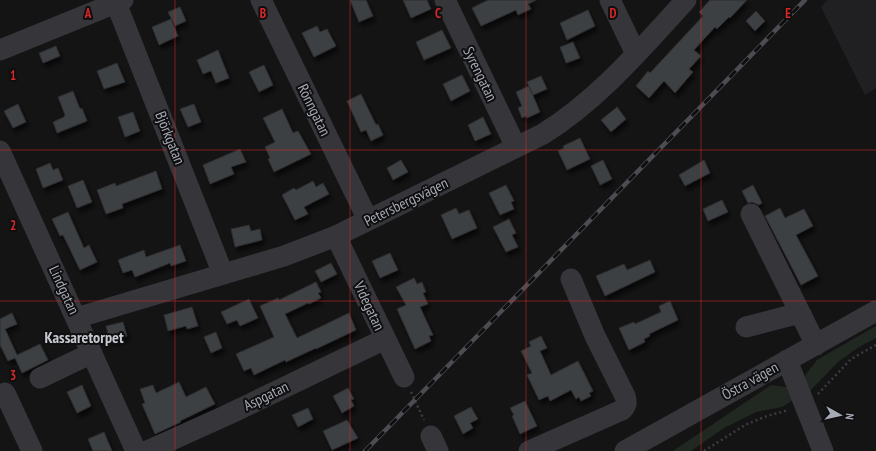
<svg xmlns="http://www.w3.org/2000/svg" width="876" height="451" font-family="'PT Sans Narrow',sans-serif">
<style>
.built{fill:#202022}
.green{fill:#202821}
.building{fill:#3e3f42;stroke:#2e2e31;filter:url(#shadow)}
.lines{fill:none;stroke-linecap:round;stroke-linejoin:round}
.path{stroke:#3b3c41;stroke-width:2.5;stroke-dasharray:2 3;stroke-linecap:butt}
.minor{stroke:#35353a;stroke-width:21}
.rail-casing{stroke:#4c4d53;stroke-width:4.5}
.rail{stroke:#0f0f10;stroke-width:3;stroke-dasharray:9;stroke-linecap:butt}
.grid{fill:none;stroke:#d62828;stroke-width:1;stroke-opacity:0.55}
.labels{text-anchor:middle;stroke-width:4;stroke-linejoin:round;paint-order:stroke}
.street-label{font-size:15px;fill:#a6aab5;stroke:#0f0f10}
.neighbourhood-label{font-size:16px;font-weight:bold;fill:#c7c9d1;stroke:#0f0f10}
.grid-label{font-size:13px;text-anchor:middle;font-weight:bold;fill:#d62828;stroke:#0f0f10;stroke-width:4;stroke-linejoin:round;paint-order:stroke}
</style>
<defs>
<filter id="shadow"><feDropShadow dx="2.5" dy="4.5" stdDeviation="2" flood-color="#0009"/></filter>
</defs>
<rect width="100%" height="100%" fill="#141415"/>
<path class="built" d="M827,0H876V88L865,95L821,7Z"/>
<path class="green" d="M876,326V338L859,347L838,362L810,391L802,384L806,374L817,360Z
M771,385L787,387L793,400L782,407L756,412L724,428L691,451H673Z"/>
<path class="building" d="M350,0H366L373,16L359,22Z
M403,0H427L431,9L411,18Z
M488,0H536L528,4L531,9L518,15L516,10L481,26L472,8Z
M710,0H747L730,18L729,17L717,29L715,27L694,50L701,56L689,69L693,72L675,93L664,81L649,98L636,86L648,71L650,73L703,16L699,12Z
M180,7L186,21L175,26L168,12Z
M588,10L595,26L567,40L560,23Z
M756,11L765,21L755,31L746,21Z
M171,19L178,36L159,45L152,27Z
M317,26L320,32L327,29L336,46L314,57L302,33Z
M442,30L451,48L424,60L416,42Z
M573,42L580,58L566,63L560,47Z
M56,46L60,56L43,63L39,53Z
M218,50L229,78L216,83L211,71L203,74L197,60Z
M117,63L125,82L104,89L97,71Z
M264,65L273,85L259,92L249,72Z
M462,75L470,91L451,101L443,84Z
M541,76L547,89L533,95L527,82Z
M529,86L540,112L527,118L526,116L522,118L518,108L522,106L516,92Z
M73,91L80,109L82,108L87,121L57,133L53,122L64,117L65,115L58,97Z
M361,94L376,125L378,124L383,135L371,141L366,130L361,132L347,101Z
M18,104L26,122L13,128L4,111Z
M194,104L201,122L188,127L180,109Z
M617,107L626,119L611,132L601,120Z
M282,109L293,133L298,131L311,154L274,172L268,159L270,158L265,147L275,142L263,118Z
M133,112L140,131L125,137L118,117Z
M483,117L491,134L475,141L468,125Z
M580,138L590,159L567,170L558,151L564,148L563,146Z
M240,149L246,162L231,167L234,174L210,184L203,165Z
M401,160L408,172L393,180L387,168Z
M603,160L612,179L600,185L591,166Z
M704,160L710,173L685,186L679,175Z
M50,163L53,170L58,168L63,180L43,188L36,169Z
M156,171L162,189L122,204L123,208L106,214L97,190L115,183L116,186Z
M83,180L92,202L77,208L68,186Z
M313,181L316,187L323,183L329,194L304,207L308,214L295,220L282,195L294,188L296,190Z
M506,185L514,201L511,202L514,209L500,215L489,193Z
M753,185L762,203L759,205L752,202L748,203L742,191Z
M722,200L728,212L708,221L703,209Z
M456,208L459,214L469,210L477,228L452,239L441,215Z
M780,208L785,218L804,209L813,226L796,235L818,276L801,285L765,216Z
M68,212L84,248L89,245L97,262L80,270L63,235L60,236L52,219Z
M509,219L516,233L512,235L518,247L506,252L493,227Z
M249,225L251,231L260,229L262,240L235,247L231,229Z
M180,245L186,261L171,266L170,263L135,277L132,270L123,273L118,260L144,250L146,257Z
M390,253L398,270L380,278L372,261Z
M650,260L655,272L605,296L596,276L624,264L627,270Z
M331,263L337,274L321,282L315,271Z
M414,278L417,284L422,282L426,292L423,293L428,304L420,307L433,335L429,336L431,341L415,349L397,309L406,305L396,287Z
M316,282L321,292L318,293L321,298L309,304L308,303L285,314L297,338L349,313L356,330L316,349V348L286,362L285,360L254,375L251,368L244,371L236,354L274,337L260,306L278,298L279,300Z
M249,299L258,318L240,326L237,320L227,324L221,312Z
M670,301L678,320L649,334L650,336L644,339L645,342L629,350L619,328L634,322L635,324L661,312L659,306Z
M192,307L198,326L187,329L186,326L168,331L164,315Z
M12,313L17,324L5,329L17,355L40,344L48,360L22,373L15,358L8,361L0,345V319Z
M123,322L127,336L110,341L106,326Z
M216,332L222,348L211,353L204,337Z
M541,336L547,348L540,351L551,375L578,361L593,391L589,393L591,396L581,401L579,397L576,399L571,390L550,401L548,396L539,400L527,375L532,373L521,351L531,346L529,342Z
M179,382L186,397L206,387L215,404L180,421L181,422L155,434L142,404L145,403L140,389L153,385L156,393Z
M82,385L91,406L77,413L67,392Z
M348,388L354,399L351,400L354,406L342,413L333,396Z
M525,401L537,426L520,434L512,416L514,415L510,408Z
M471,407L478,419L470,423L473,428L463,434L454,416Z
M308,408L313,419L298,427L292,415Z
M347,420L358,438L332,450L323,431Z
M104,432L112,451H93L88,439Z"/>
<g class="lines">
<path class="path" d="M411,392L424,420
M818,394L851,359L876,345
M704,451L745,425L767,416L789,410"/>
<path class="minor" d="M261,0L368,220
M445,0L516,147
M610,0L636,54
M116,3L223,274
M0,50L123,0
M0,151L136,451
M751,214L816,345
M336,236L404,377
M76,318L284,256L336,236L543,134C599,99 642,48 686,0
M746,327L792,315L802,316
M787,360L823,451
M40,378L92,353
M5,393L32,451
M431,436L438,451
M147,451L227,415L385,339
M529,451L622,410C627,405 627,402 625,396L595,336L571,279
M625,451L876,311"/>
<defs>
<path id="rail" d="M365,451L805,0"/>
</defs>
<use href="#rail" class="rail-casing"/>
<use href="#rail" class="rail"/>
</g>
<path class="grid" d="M175,0V451M350,0V451M526,0V451M701,0V451M0,150H876M0,301H876"/>
<g class="labels">
<g class="street-label">
<text transform="translate(480 74) rotate(64)" y="5">Syrengatan</text>
<text transform="translate(314 110) rotate(64)" y="5">Rönngatan</text>
<text transform="translate(170 138) rotate(68)" y="5">Björkgatan</text>
<text transform="translate(406 202) rotate(-26)" y="5">Petersbergsvägen</text>
<text transform="translate(64 290) rotate(65)" y="5">Lindgatan</text>
<text transform="translate(369 306) rotate(65)" y="5">Videgatan</text>
<text transform="translate(750 381) rotate(-29)" y="5">Östra vägen</text>
<text transform="translate(266 396) rotate(-26)" y="5">Aspgatan</text>
</g>
<g class="neighbourhood-label">
<text x="84" y="343">Kassaretorpet</text>
</g>
</g>
<g class="grid-label">
<text x="88" y="18">A</text>
<text x="263" y="18">B</text>
<text x="438" y="18">C</text>
<text x="613" y="18">D</text>
<text x="788" y="18">E</text>
<text x="13" y="80">1</text>
<text x="13" y="230">2</text>
<text x="13" y="380">3</text>
</g>
<g transform="translate(840 415) rotate(98)" stroke="#0f0f10" stroke-width="3" paint-order="stroke">
<path d="M0-3L7 15L0 10L-7 15Z" fill="#a6aab5"/>
<text y="-6" font-size="11" font-weight="bold" text-anchor="middle" fill="#a6aab5">N</text>
</g>
</svg>
